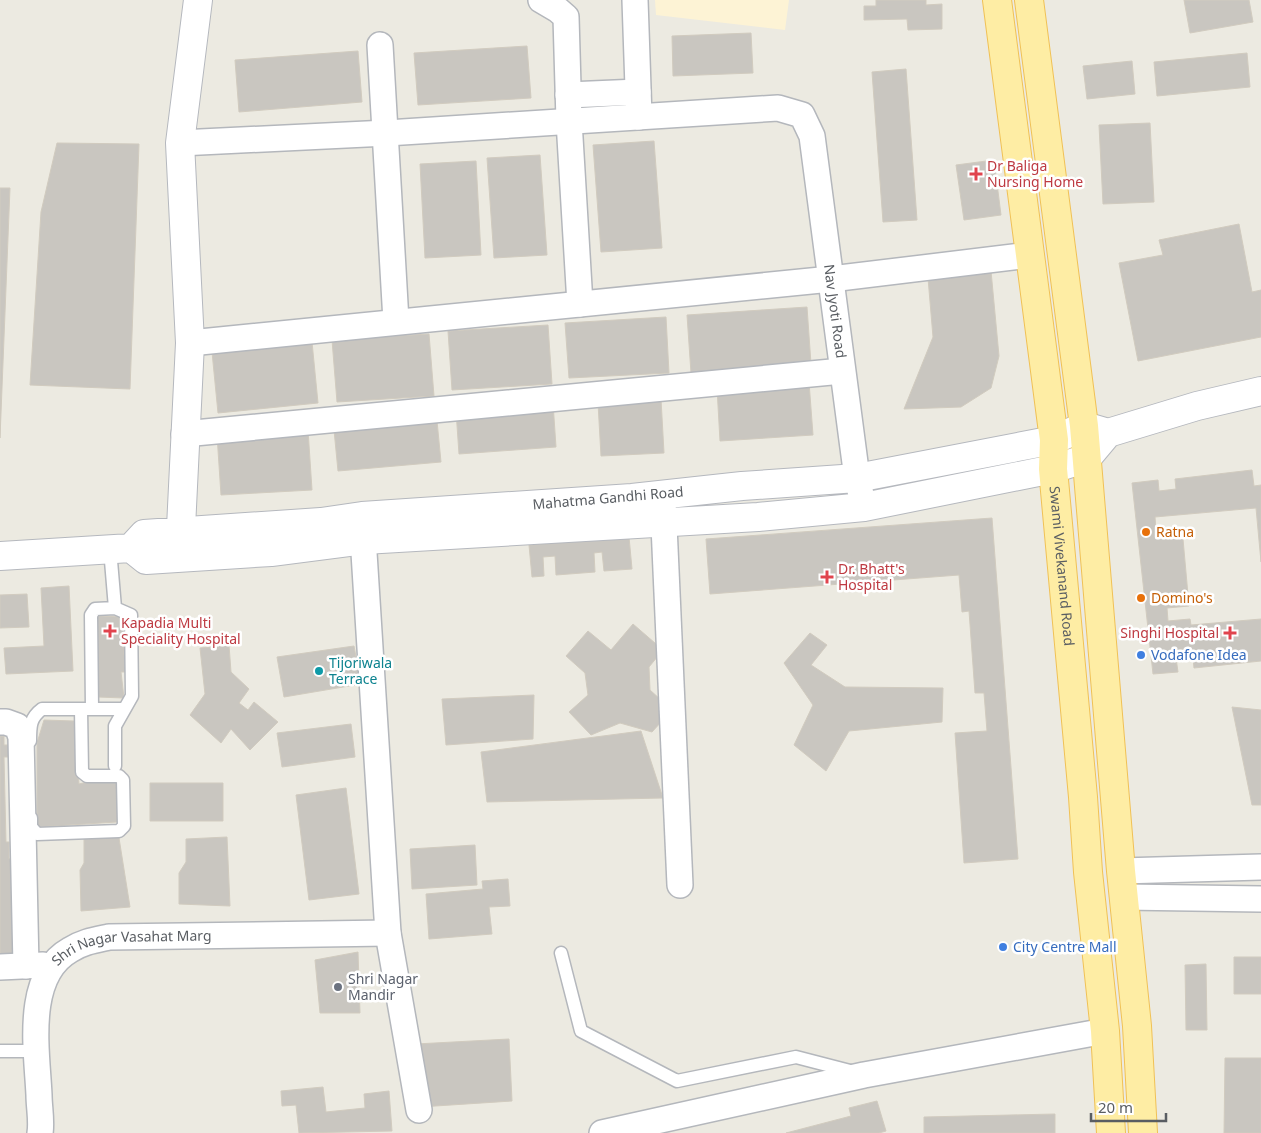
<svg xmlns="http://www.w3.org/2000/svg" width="1261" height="1133" font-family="'Noto Sans',sans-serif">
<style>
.commercial{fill:#fdf3d5}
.building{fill:#c9c6c0;stroke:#d1cbbf}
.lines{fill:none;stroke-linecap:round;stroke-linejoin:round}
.lane-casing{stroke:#b4b7bc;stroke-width:15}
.street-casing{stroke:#b4b7bc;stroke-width:28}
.secondary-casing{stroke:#b5b8be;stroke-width:30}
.primary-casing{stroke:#f0c156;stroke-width:30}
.lane{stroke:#fff;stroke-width:12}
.street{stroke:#fff;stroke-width:25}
.secondary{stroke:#fff;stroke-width:28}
.primary{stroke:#feeda4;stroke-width:28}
.health-dot{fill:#e0444e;stroke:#fff;stroke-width:2}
.food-dot{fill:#e8710a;stroke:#fff;stroke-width:2}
.shop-dot{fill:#3f7fe0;stroke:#fff;stroke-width:2}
.culture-dot{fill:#0f9aa8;stroke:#fff;stroke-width:2}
.worship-dot{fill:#6b7280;stroke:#fff;stroke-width:2}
.labels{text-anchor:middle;stroke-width:5;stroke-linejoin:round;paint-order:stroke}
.health-label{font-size:14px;fill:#be3a42;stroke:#fff;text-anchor:start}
.street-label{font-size:14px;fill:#595d62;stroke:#fff}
.food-label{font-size:14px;fill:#c56008;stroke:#fff;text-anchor:start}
.shop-label{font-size:14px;fill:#366cbe;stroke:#fff;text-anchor:start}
.culture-label{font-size:14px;fill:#0d838f;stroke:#fff;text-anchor:start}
.worship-label{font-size:14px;fill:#5b616d;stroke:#fff;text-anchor:start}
</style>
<rect width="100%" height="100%" fill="#eceae1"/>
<path class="commercial" d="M655,0H789L785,30L656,15Z"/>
<path class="building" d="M876,0H926V5L942,4V29L908,30L907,19L864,20V6H876Z
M1184,0H1249L1253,22L1190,33Z
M751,33L753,73L673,76L672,36Z
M527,46L531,98L418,105L414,53Z
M358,51L362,102L239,112L235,60Z
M1247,53L1250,87L1157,96L1154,62Z
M1132,61L1135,94L1087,99L1083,66Z
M906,69L917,220L883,222L872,72Z
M1150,123L1154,202L1103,204L1099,125Z
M654,141L662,248L601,252L593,145Z
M57,143L139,144L130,389L30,385L41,212Z
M540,155L547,255L494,258L487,158Z
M994,160L1001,215L964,220L956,165Z
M476,161L481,255L425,258L420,164Z
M0,188H10L0,438Z
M1239,224L1252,292L1261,290V337L1138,361L1119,263L1163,255L1159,240Z
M991,271L999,356L991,388L961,407L904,409L933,337L928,278Z
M807,307L811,364L691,373L687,315Z
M666,317L669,373L569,378L565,323Z
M548,325L552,384L452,390L448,331Z
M429,334L434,396L337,402L332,340Z
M312,342L318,403L218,413L212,352Z
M809,382L813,435L720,441L717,388Z
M661,399L664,453L601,456L598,403Z
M553,403L556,447L459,454L456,411Z
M437,421L441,462L338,471L334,430Z
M308,430L312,490L221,495L217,435Z
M1252,470L1254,486L1261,485V562L1256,508L1155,517L1156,530L1182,528L1189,606L1167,608L1168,621L1190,619L1191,625L1261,619V661L1194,668L1192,649L1175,651L1178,672L1153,674L1132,483L1158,480L1159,491L1176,489L1175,479Z
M992,518L1018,859L964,863L955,733L987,731L984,693H975L969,611L962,612L959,575L710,594L706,539Z
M629,537L632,569L604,571L602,552L594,553L595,572L556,575L555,556L543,557L544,576L532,577L529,545Z
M69,586L73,671L6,674L4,648L44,646L41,588Z
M27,594L29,627L0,628V595Z
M97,616L124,617V655H129V672H121L124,698L98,697Z
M633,624L663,650L649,667L650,690L672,710L652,732L620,723L591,735L569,712L588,695L585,673L566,656L588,631L611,650Z
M810,633L827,645L811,665L845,687L943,688L942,722L849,731L826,771L794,745L813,705L784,663Z
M229,645L231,672L249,689L239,703L248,710L254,702L278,722L250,750L231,729L221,743L190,715L205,694L200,648Z
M354,646L361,684L284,697L277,657Z
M534,695L533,739L446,745L442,699Z
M1232,707L1261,710V805H1252Z
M44,720L74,721L79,784L103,778L117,780V822L37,827V743Z
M351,724L355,757L282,767L277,733Z
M641,731L663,798L487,802L481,752Z
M0,732L1,736H4V745H8V757H4L6,842H9V859L17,858L18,954L0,955Z
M150,783H223V821H150Z
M346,788L359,894L309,900L296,795Z
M84,836L119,838L130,907L81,911L80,870L84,863Z
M227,837L230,906L179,904V873L186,862V839Z
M475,845L477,885L412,889L410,849Z
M508,879L510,906L489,907L492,934L429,939L426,894L483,889L482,881Z
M358,952L360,1013H320L315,960Z
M1234,957H1261V994H1234Z
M1206,964L1207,1030H1186L1185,965Z
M509,1039L512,1101L420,1107L416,1044Z
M1225,1058H1261V1133H1224Z
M323,1087L326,1112L365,1108L364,1094L389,1091L392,1131L299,1133L296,1105L282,1106L281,1091Z
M877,1101L886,1131L879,1133H786L851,1116L849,1108Z
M1055,1114V1133H924V1117Z"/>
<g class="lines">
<defs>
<path id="lane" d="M110,549L115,608L131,615L132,696L115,726V766
M92,709L91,615L95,609L115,608
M30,741C30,726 30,718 42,709H123
M31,818V827L37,834L119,831L124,826L123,780L119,776H87L82,772L81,709
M561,953L581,1031L677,1081L796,1057L854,1072
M0,1051H37"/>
<g id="street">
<path d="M541,0L558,10L566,17L569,121L580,304"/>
<path d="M635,0L639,117"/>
<path d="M380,45L396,321"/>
<path d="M568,95L638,92"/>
<path id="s1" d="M180,143L387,133L778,108L802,115L812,136L857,478L864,507"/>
<path d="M190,343L831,279L1030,255"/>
<path d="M184,434L842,371"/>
<path d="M663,503L680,885"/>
<path d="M362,521L388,933L419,1110"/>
<path d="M0,722H6L17,726L21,737L26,966"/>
<path d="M1121,871L1261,867"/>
<path d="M1123,897L1261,899"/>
<path d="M0,967L43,965"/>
<path id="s2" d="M40,1133C42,1121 39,1107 39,1095C37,1051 24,976 70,950C82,942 95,940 109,937L388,933"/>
<path d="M602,1133L864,1075L1105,1031"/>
</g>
<path id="secondary" d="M1108,433L1197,406L1261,391
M180,548L190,343L180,143L198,0
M0,556L131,548L146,560L271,552L364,540L758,517L864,507L1053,469L1087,458L1108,433L1084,426L1054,440L857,478L742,486L632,498L362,516L321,522L144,534L131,548"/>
<g id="primary">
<path id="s3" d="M997,0L1054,440L1053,469L1083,797L1088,872L1105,1031L1111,1133"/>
<path d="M1029,0L1084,426L1121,871L1137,1026L1143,1133"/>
</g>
</defs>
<use href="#lane" class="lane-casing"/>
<use href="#street" class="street-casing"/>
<use href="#secondary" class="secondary-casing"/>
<use href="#primary" class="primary-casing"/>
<use href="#lane" class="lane"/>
<use href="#street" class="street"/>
<use href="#secondary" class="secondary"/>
<use href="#primary" class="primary"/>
</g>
<g class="health-dot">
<path d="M973.5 166.5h5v5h5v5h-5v5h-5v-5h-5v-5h5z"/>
<path d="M824.5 569.5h5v5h5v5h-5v5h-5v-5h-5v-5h5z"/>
<path d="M107.5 623.5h5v5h5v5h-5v5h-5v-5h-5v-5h5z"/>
<path d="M1227.5 625.5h5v5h5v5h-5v5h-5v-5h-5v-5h5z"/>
</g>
<g class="food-dot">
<circle cx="1146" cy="532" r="5"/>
<circle cx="1141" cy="598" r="5"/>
</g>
<g class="shop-dot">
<circle cx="1141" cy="655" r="5"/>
<circle cx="1003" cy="947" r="5"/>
</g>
<circle class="culture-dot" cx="319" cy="671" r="5"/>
<circle class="worship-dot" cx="338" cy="987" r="5"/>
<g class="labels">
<g class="health-label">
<text x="987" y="171">Dr Baliga<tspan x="987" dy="16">Nursing Home</tspan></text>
<text x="838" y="574">Dr. Bhatt's<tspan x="838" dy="16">Hospital</tspan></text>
<text x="121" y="628">Kapadia Multi<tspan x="121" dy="16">Speciality Hospital</tspan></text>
<text x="1219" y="638" text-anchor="end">Singhi Hospital</text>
</g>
<g class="street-label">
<text dy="5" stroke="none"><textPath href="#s1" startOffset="824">Nav Jyoti Road</textPath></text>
<text transform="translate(608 498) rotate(-5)" y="5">Mahatma Gandhi Road</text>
<text dy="5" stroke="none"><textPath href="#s3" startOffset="570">Swami Vivekanand Road</textPath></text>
<text dy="5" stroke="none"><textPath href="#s2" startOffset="256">Shri Nagar Vasahat Marg</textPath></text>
</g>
<g class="food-label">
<text x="1156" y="537">Ratna</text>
<text x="1151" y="603">Domino's</text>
</g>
<g class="shop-label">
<text x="1151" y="660">Vodafone Idea</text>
<text x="1013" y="952">City Centre Mall</text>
</g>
<g class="culture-label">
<text x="329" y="668">Tijoriwala<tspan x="329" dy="16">Terrace</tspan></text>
</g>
<g class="worship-label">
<text x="348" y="984">Shri Nagar<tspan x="348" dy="16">Mandir</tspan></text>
</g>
</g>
<path d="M1091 1113v8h75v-8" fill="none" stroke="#595d62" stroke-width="2.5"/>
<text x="1098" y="1113" font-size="15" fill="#595d62" stroke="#ffffff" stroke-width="4" paint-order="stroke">20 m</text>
</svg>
